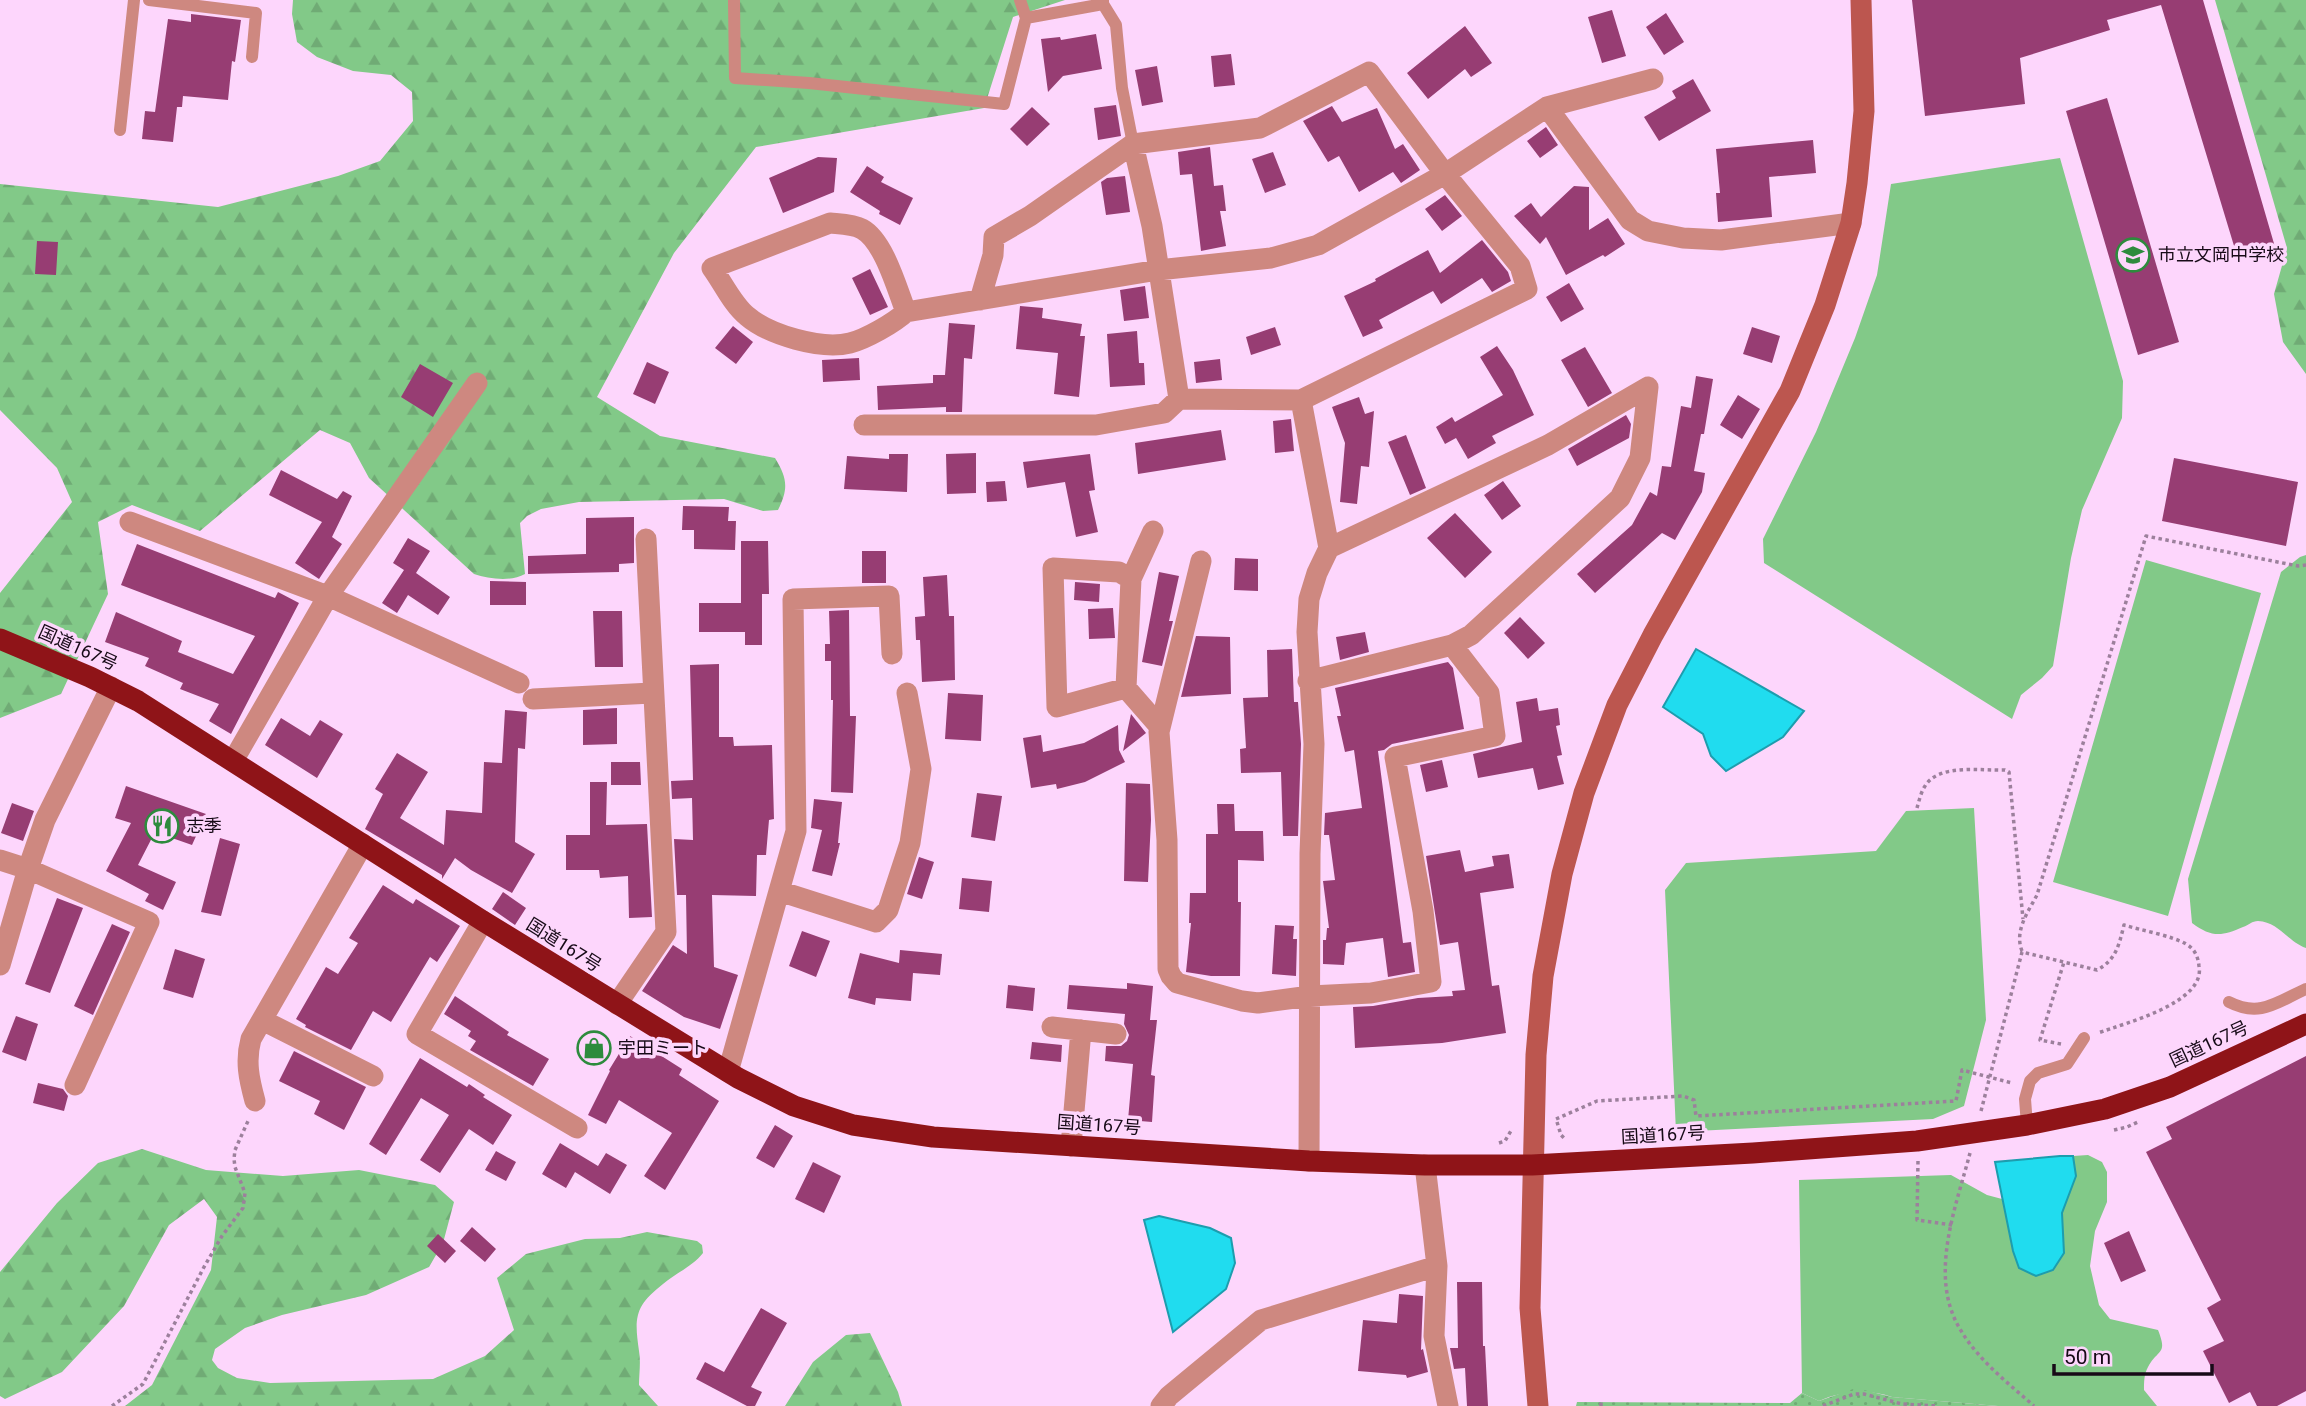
<svg xmlns="http://www.w3.org/2000/svg" width="2306" height="1406" font-family="Roboto,'Noto Sans JP',sans-serif">
<style>
.green{fill:#82c988}
.forest{fill:url(#forest-firs)}
.park{fill:url(#park-dots)}
.water{fill:#20dcef;stroke:#1d9dae;stroke-width:2}
.building{fill:#973d73}
.lines{fill:none;stroke-linecap:round;stroke-linejoin:round}
.path{stroke:#9c809c;stroke-width:3.5;stroke-dasharray:3.5 3.5;stroke-linecap:butt}
.lane{stroke:#ce8880;stroke-width:12}
.street{stroke:#ce8880;stroke-width:21}
.secondary{stroke:#bc564f;stroke-width:21}
.highway{stroke:#8f1418;stroke-width:21}
.labels{text-anchor:middle;stroke-width:7;stroke-linejoin:round;paint-order:stroke}
.poi-label{font-size:18px;fill:#170a17;stroke:#fdd6fc;text-anchor:start}
.street-label{font-size:18px;fill:#170a17;stroke:#fdd6fc}
</style>
<defs>
<pattern id="forest-firs" width="22" height="20" patternUnits="userSpaceOnUse" patternTransform="scale(1.75)"><rect width="22" height="20" fill="#82c988"/><path d="M5 1l3.5 6h-7zM16 11l3.5 6h-7z" fill="#70ab75"/></pattern>
<pattern id="park-dots" width="8" height="8" patternUnits="userSpaceOnUse" patternTransform="scale(1.75)"><rect width="8" height="8" fill="#82c988"/><path d="M2 2h.1M6 6h.1" fill="none" stroke="#70ab75" stroke-width="1.8" stroke-linecap="round"/></pattern>
</defs>
<rect width="100%" height="100%" fill="#fdd6fc"/>
<path class="green" d="M2060,158L2123,381L2122,418L2082,510L2071,558L2053,666L2042,678L2021,695L2012,719L1764,563L1763,539L1816,432L1855,338L1877,275L1891,184Z
M2306,555V948C2288,942 2279,922 2258,921C2252,921 2249,925 2243,927C2221,937 2211,937 2192,923L2188,879L2281,572L2300,557Z
M2146,560L2261,593L2168,916L2053,882Z
M1974,808L1986,1020L1964,1106L1933,1119L1676,1132L1665,890L1686,863L1876,851L1906,811Z
M2088,1155L2102,1162L2107,1172V1202L2095,1231L2090,1266L2099,1305L2110,1319L2158,1330C2168,1355 2158,1349 2148,1367C2144,1374 2144,1382 2144,1390L2157,1406H1998L1892,1397C1870,1389 1841,1391 1819,1401L1802,1393L1799,1180L1951,1175L1987,1195L2002,1199L2008,1224L2064,1253L2062,1213L2076,1176L2073,1156Z"/>
<path class="forest" d="M293,0H1065L1013,17L984,108L756,147L674,253L597,397L660,436L775,458C787,478 789,488 778,510L763,511L724,499L579,502L541,509L527,516L520,523L525,574C511,582 489,579 474,574L369,478L350,443L320,430L200,531L132,505L98,522L108,594L61,694L0,718V593L72,502L57,468L0,410V184L218,207L338,176L380,161L413,121L412,92L391,75L353,71L317,57L297,42L292,14Z
M2215,0H2306V374L2283,342L2274,294L2287,248Z
M142,1149L206,1170L283,1176L359,1170L435,1185L454,1202L443,1243L429,1267L366,1295L282,1315L245,1328L215,1349L212,1360L218,1368L237,1378L270,1383L433,1379L485,1356L514,1330L497,1278L526,1254L585,1239L620,1238L647,1232L697,1241L702,1245L703,1253C693,1266 676,1273 663,1284C635,1306 634,1317 639,1351C641,1362 639,1374 639,1385L658,1406H125L152,1385L211,1270L217,1217L204,1199L169,1225L124,1306L62,1372L5,1399L0,1396V1272L57,1203L98,1163Z
M870,1333L898,1392L902,1406H785L813,1362L846,1335Z"/>
<path class="park" d="M1856,1388L1892,1397L1998,1406H1576L1577,1402L1790,1403L1802,1393L1819,1401Z"/>
<path class="water" d="M1696,649L1804,711L1783,737L1726,771L1711,756L1703,734L1663,707Z
M2060,1156H2073L2076,1176L2062,1213L2064,1253L2053,1270L2036,1276L2019,1268L2013,1251L1995,1162Z
M1159,1216L1210,1228L1231,1238L1235,1263L1226,1289L1173,1332L1144,1220Z"/>
<path class="building" d="M1912,0H2203L2275,247L2238,259L2161,5L2107,20L2110,30L2020,58L2025,104L1925,116Z
M1612,10L1626,56L1602,63L1588,17Z
M1666,13L1684,42L1664,55L1646,27Z
M191,14L241,20L235,62L232,61L228,100L183,96L182,107H177L173,142L142,139L145,111L155,112L168,19L191,22Z
M1465,26L1492,63L1471,77L1465,69L1428,99L1407,73Z
M1096,34L1102,69L1063,76L1048,92L1041,39L1060,37L1061,40Z
M1231,54L1235,85L1214,87L1211,56Z
M1157,66L1163,102L1142,106L1135,70Z
M1693,79L1711,111L1659,141L1644,117L1676,98L1672,91Z
M2107,98L2179,342L2138,355L2066,111Z
M1116,105L1121,136L1098,140L1094,108Z
M1332,106L1342,122L1377,108L1395,149L1403,144L1420,170L1401,183L1393,172L1359,192L1339,156L1328,162L1303,121Z
M1032,107L1050,124L1027,146L1010,129Z
M1546,127L1558,145L1540,158L1527,141Z
M1813,140L1816,173L1769,177L1772,217L1718,222L1716,193H1720L1716,149Z
M1210,147L1214,186L1223,185L1226,211H1220L1226,246L1201,251L1192,174L1180,175L1178,152Z
M1273,152L1286,185L1265,193L1252,159Z
M818,157L837,158L834,192L783,213L769,178Z
M867,166L884,177L881,182L913,198L900,225L879,214L880,211L850,192Z
M1125,176L1130,212L1106,215L1101,182L1107,178Z
M1574,186L1589,187V230L1608,218L1625,244L1605,257L1603,255L1566,275L1546,237L1540,244L1514,216L1531,203L1541,217Z
M1445,195L1462,216L1442,231L1425,209Z
M1482,240L1508,272L1511,281L1492,292L1482,278L1441,304L1433,291L1379,320L1383,328L1363,337L1344,296L1376,281L1375,279L1428,250L1440,273Z
M37,241L58,242L56,275L35,274Z
M870,269L888,307L870,315L852,278Z
M1569,283L1584,309L1561,322L1546,297Z
M1145,286L1149,318L1124,321L1120,290Z
M1020,306L1043,308L1042,318L1082,324L1080,336H1085L1079,397L1054,394L1058,353L1016,349Z
M949,323L975,325L972,359L964,358L962,412H946V407L878,410L877,386L933,383V375H945Z
M733,326L753,342L736,364L715,348Z
M1275,327L1281,345L1251,355L1246,337Z
M1752,327L1780,336L1772,363L1743,354Z
M1137,331L1139,363H1144L1145,385L1110,387L1107,334Z
M1497,346L1513,370L1534,415L1492,436L1496,443L1468,459L1456,438L1445,444L1436,427L1452,417L1455,422L1503,395L1480,357Z
M1585,347L1612,393L1588,407L1561,360Z
M859,358L860,380L823,382L822,360Z
M1220,359L1222,380L1196,383L1194,362Z
M647,362L669,372L655,404L633,394Z
M420,364L453,383L433,417L401,397Z
M1696,376L1713,379L1704,434H1701L1694,471L1705,473L1702,492L1675,540L1662,533L1595,593L1577,574L1632,525L1650,492L1657,496L1662,466L1671,467L1681,406L1691,408Z
M1738,395L1760,409L1742,439L1720,425Z
M1359,397L1365,414L1374,411L1369,467L1361,466L1357,504L1340,502L1345,443L1332,407Z
M1626,415L1631,424L1629,438L1577,466L1568,449Z
M1291,419L1294,451L1275,453L1273,421Z
M1221,430L1226,460L1138,474L1135,443Z
M1406,435L1426,488L1410,495L1388,442Z
M976,453V493L947,494L946,454Z
M889,454H908L907,492L844,489L847,456L889,459Z
M1090,454L1095,490L1089,491L1098,532L1076,537L1065,482L1027,488L1023,462Z
M2174,458L2298,482L2286,546L2162,521Z
M281,470L337,499L343,491L352,496L332,537L342,544L319,579L295,563L322,522L269,495Z
M1005,481L1007,501L987,502L986,482Z
M1503,481L1521,506L1502,520L1484,495Z
M683,506L729,507L728,521H736L735,550L694,549V530H682Z
M1455,513L1492,552L1465,578L1427,538Z
M634,517V563L619,564V572L528,574V556L586,554V518Z
M408,538L430,551L416,573L450,597L438,615L408,595L397,613L382,603L404,570L393,563Z
M741,541H768L769,594H762V645H745V632H699V603H741Z
M137,544L275,598L278,592L299,603L231,734L209,721L219,704L180,689L183,683L145,666L149,658L105,642L116,612L182,641L178,652L233,674L255,636L121,585Z
M862,551H886V583H862Z
M1235,558L1258,559V591L1234,590Z
M1159,572L1179,576L1169,621H1173L1162,666L1142,662Z
M947,575L949,616H954L955,680L922,682L920,640H916L915,617L925,616L923,577Z
M490,581L526,582V605H490Z
M1075,582L1100,584L1099,602L1074,600Z
M1113,608L1115,638L1089,639L1088,609Z
M849,610L850,716H856L853,793L831,792L833,700H831V661H825V644H830L829,611Z
M593,611H622L623,667H595Z
M1520,617L1545,643L1528,659L1504,633Z
M1365,632L1369,652L1340,660L1336,637Z
M1196,636L1230,637L1231,694L1181,697Z
M1292,649L1294,702H1298L1301,744L1298,836H1283L1281,772L1241,773L1240,749L1246,748L1243,698L1268,697L1267,650Z
M1448,662L1453,668L1464,729L1392,744L1384,750L1378,751L1403,943L1411,942L1415,972L1388,977L1383,938L1346,943L1344,965L1323,964V940H1326L1327,928H1329L1323,881L1335,880L1329,835H1324L1325,813L1362,808L1354,750L1345,752L1337,716H1341L1335,688Z
M719,664V737H733L734,746L772,745L774,819L769,820L766,855H757L756,896L712,895L714,967L738,975L720,1029L684,1017L642,991L673,945L687,954L686,895H677L674,839L693,840L692,798L672,799L671,781L693,780L690,665Z
M948,693L983,695L981,741L945,739Z
M1537,698L1539,711L1558,708L1560,725L1556,726L1562,755L1557,756L1564,784L1538,790L1533,768L1478,778L1473,754L1522,742L1516,702Z
M617,708V744L583,745V710Z
M505,710L527,712L525,749L518,748L515,842L535,854L512,893L471,870L455,858L442,879V875L365,829L383,794L375,789L397,753L428,772L400,818L444,845L446,810L482,813L484,762L502,763Z
M1131,714L1146,733L1123,751Z
M281,718L310,736L320,720L343,734L317,778L265,745Z
M1118,725L1119,750L1125,762L1085,782L1057,789L1056,784L1031,788L1023,738L1041,735L1043,752L1084,743Z
M1442,760L1448,787L1426,792L1420,765Z
M611,762H640L641,785H611Z
M590,782H607L606,825L647,824L652,917L629,918L628,876L600,878L599,870H566V835H590Z
M1126,783L1150,784L1151,820L1148,882L1124,881Z
M126,786L206,814L192,845L155,832L138,865L176,882L163,910L145,901L149,894L106,871L131,823L115,818Z
M977,793L1002,796L995,841L971,837Z
M814,799L842,802L838,843H840L832,876L812,871L822,830L811,828Z
M12,803L34,811L23,841L1,833Z
M1217,804H1234L1235,831H1263L1264,861L1238,860V902H1241L1240,976H1211L1186,972L1191,923H1189L1190,893H1206V834H1218Z
M220,838L240,844L221,916L201,912Z
M1460,850L1465,872L1494,866L1492,856L1509,854L1514,888L1480,893L1492,986L1499,985L1506,1033L1442,1043L1355,1048L1353,1007L1373,1006L1418,998L1453,996L1452,991L1465,990L1458,942L1440,945L1426,856Z
M919,857L934,862L922,899L907,894Z
M962,878L992,881L989,912L959,909Z
M383,885L413,904L416,899L460,926L437,962L430,957L391,1022L373,1011L351,1050L305,1027L306,1025L296,1019L326,967L338,974L358,943L349,938Z
M503,892L526,908L515,925L492,909Z
M57,898L83,908L50,993L25,984Z
M112,924L130,932L93,1015L74,1006Z
M1275,925L1294,926L1293,939H1297L1296,976L1272,974Z
M802,931L830,941L816,977L789,966Z
M175,949L205,959L193,998L163,989Z
M900,950L942,954L940,975L913,973L911,1001L876,998L875,1005L848,998L860,953L899,963Z
M1127,983L1153,986L1150,1020H1157L1151,1075L1155,1076L1152,1122L1128,1120L1133,1064L1105,1061L1106,1046H1121L1127,1041L1129,1035L1124,1024L1125,1014L1067,1009L1069,985L1127,989Z
M1008,985L1035,988L1033,1011L1006,1008Z
M455,996L509,1032L507,1035L549,1059L533,1086L470,1050L476,1041L468,1036L471,1031L444,1014Z
M16,1016L38,1024L26,1061L2,1052Z
M630,1036L682,1069L679,1075L719,1101L665,1190L644,1176L672,1133L619,1100L606,1124L588,1115L610,1071L609,1070Z
M1032,1042L1062,1045L1061,1062L1030,1059Z
M294,1051L366,1087L344,1130L314,1114L320,1101L279,1081Z
M2306,1056V1391L2277,1406H2257L2250,1392L2229,1403L2203,1351L2224,1341L2207,1308L2221,1300L2146,1152L2172,1139L2166,1127Z
M420,1058L467,1087L469,1084L485,1095L483,1097L512,1115L493,1145L469,1129L440,1173L420,1160L449,1115L421,1098L386,1155L369,1144Z
M38,1083L63,1089L68,1096L64,1111L33,1103Z
M775,1125L793,1136L774,1168L756,1158Z
M560,1143L598,1166L606,1153L627,1165L610,1194L575,1172L566,1188L542,1174Z
M496,1151L516,1162L506,1181L485,1170Z
M813,1162L841,1176L824,1213L795,1199Z
M472,1227L496,1249L485,1262L460,1241Z
M2129,1231L2146,1271L2121,1282L2104,1243Z
M438,1234L456,1251L445,1263L427,1246Z
M1457,1282H1482L1483,1346H1485L1488,1406H1467L1465,1368L1454,1369L1450,1348H1458Z
M1399,1294L1423,1296L1421,1350L1423,1349L1428,1372L1407,1378L1406,1375L1358,1371L1363,1320L1397,1323Z
M761,1308L787,1323L751,1387L762,1392L755,1406H747L696,1379L705,1362L724,1372Z"/>
<g class="lines">
<path class="path" d="M1917,808C1919,801 1921,792 1925,786C1939,763 1982,771 2005,770L2009,772L2023,919
M2022,951C2014,931 2028,912 2037,895L2146,536L2298,566L2306,565
M2061,1044L2040,1040L2064,962
M1981,1111L2022,952L2097,970C2116,960 2119,945 2124,925C2140,930 2173,936 2186,944C2195,949 2198,957 2199,966C2206,1003 2125,1023 2098,1033
M1556,1119L1597,1101L1683,1096L1694,1100L1696,1116L1956,1101L1962,1070L2012,1083
M1557,1122L1561,1135L1565,1139
M2114,1130L2127,1127L2140,1121
M1499,1143L1505,1141L1512,1129
M1970,1153C1956,1207 1928,1276 1960,1329C1978,1360 2008,1383 2034,1406
M1918,1161L1917,1220L1952,1225
M112,1406L143,1384L204,1267L222,1236L243,1208L245,1193L235,1167L234,1159L235,1150L248,1121
M1601,1406V1402
M1823,1406L1854,1394H1864L1902,1404L1938,1406"/>
<path class="lane" d="M149,0L256,13L252,57
M734,0L735,78L809,83L1004,104L1026,18
M1020,0L1026,18L1103,4
M1103,0V4L1116,25L1122,88L1133,144
M120,130L134,0
M2229,1002C2260,1018 2277,1002 2306,989
M2027,1125L2025,1099L2030,1081L2038,1073L2067,1064L2084,1038"/>
<path class="street" d="M1547,107L1630,220L1648,231L1683,238L1721,240L1851,223
M1133,144L1152,226L1179,399
M906,312C897,289 884,241 862,229C853,224 840,224 830,223L712,268C723,283 733,305 747,316C769,335 821,350 850,343C866,339 894,323 906,312L1158,270L1271,258L1318,245L1445,174L1547,107L1653,79
M1301,400L1329,548L1317,573L1309,599L1307,632L1314,744L1310,854L1309,1161
M864,425H1096L1164,413L1179,399L1301,400L1527,289L1520,266L1445,174L1369,72L1260,128L1133,144L1030,216L994,237L993,255L980,300
M130,522L328,596L519,683
M1201,561L1159,732L1167,840L1168,969L1171,976L1177,983L1242,1001L1258,1003L1310,996L1371,993L1431,982L1423,911L1395,757L1495,736L1489,693L1452,645
M1131,579L1153,531
M1308,681L1452,645L1471,635L1620,498L1640,458L1648,387L1548,445L1329,548
M1126,688L1057,707L1053,568L1119,572L1131,579L1126,688L1160,727
M533,699L652,693
M233,761L328,596L477,383
M0,860L28,869L149,922L75,1085
M779,891L876,922L888,910L910,843L921,769L907,693
M483,921L417,1034L577,1128
M0,965L28,869L45,820L111,687
M617,1004L666,932L646,539
M262,1020L373,1076
M1052,1027L1116,1034
M728,1072L796,831L793,599L889,596L892,654
M255,1101C249,1079 245,1061 251,1039L363,844
M1071,1146L1081,1030
M1437,1266L1434,1336L1448,1406
M1161,1406L1169,1396L1261,1320L1437,1266L1425,1165"/>
<path class="secondary" d="M1538,1406L1530,1308L1536,1055L1543,976L1562,874L1584,793L1617,705L1653,635L1790,391L1825,305L1851,223L1857,183L1864,111L1861,0"/>
<path class="highway" d="M0,639L90,677L138,701L483,921L738,1078L794,1106L853,1125L933,1137L1309,1161L1425,1165H1532L1753,1153L1917,1141L2027,1125L2105,1109L2170,1087L2306,1024"/>
</g>
<defs>
<symbol id="school-ring" viewBox="-11 -11 22 22"><circle r="9.5" fill="#fdd6fc" stroke="#2d8b3d" stroke-width="1.5"/><path d="M0-5L7-2L0 1L-7-2ZM-4 1L0 2.5L4 1V4Q0 6-4 4Z" fill="#2d8b3d"/></symbol>
<symbol id="restaurant-ring" viewBox="-11 -11 22 22"><circle r="9.5" fill="#fdd6fc" stroke="#2d8b3d" stroke-width="1.5"/><path d="M-5-6h1v4h1v-4h1v4h1v-4h1v5L-1.5 .5V6h-2V.5L-5-1ZM5-6V6H3V1.5H1.5Q1.5-4 5-6Z" fill="#2d8b3d"/></symbol>
<symbol id="shop-ring" viewBox="-11 -11 22 22"><circle r="9.5" fill="#fdd6fc" stroke="#2d8b3d" stroke-width="1.5"/><path d="M-5-2.5h2.3a2.7 3.5 0 0 1 5.4 0H5L5.5 6h-11ZM-1.5-2.5h3a1.5 2.3 0 0 0-3 0Z" fill="#2d8b3d"/></symbol>
</defs>
<g fill-rule="evenodd">
<use href="#school-ring" x="2114" y="236" width="38" height="38"/>
<use href="#restaurant-ring" x="143" y="807" width="38" height="38"/>
<use href="#shop-ring" x="575" y="1029" width="38" height="38"/>
</g>
<g class="labels">
<g class="poi-label">
<text x="2158" y="261">市立文岡中学校</text>
<text x="186" y="832">志季</text>
<text x="618" y="1054">宇田ミート</text>
</g>
<g class="street-label">
<text transform="translate(78 648) rotate(24)" y="6">国道167号</text>
<text transform="translate(564 945) rotate(32)" y="6">国道167号</text>
<text transform="translate(2209 1044) rotate(-25)" y="6">国道167号</text>
<text transform="translate(1099 1125) rotate(4)" y="6">国道167号</text>
<text transform="translate(1663 1135) rotate(-3)" y="6">国道167号</text>
</g>
</g>
<path d="M2054 1364v10h158v-10" fill="none" stroke="#170a17" stroke-width="3.5"/>
<text x="2064" y="1364" font-size="21" fill="#170a17" stroke="#fdd6fc" stroke-width="5" paint-order="stroke">50 m</text>
</svg>
